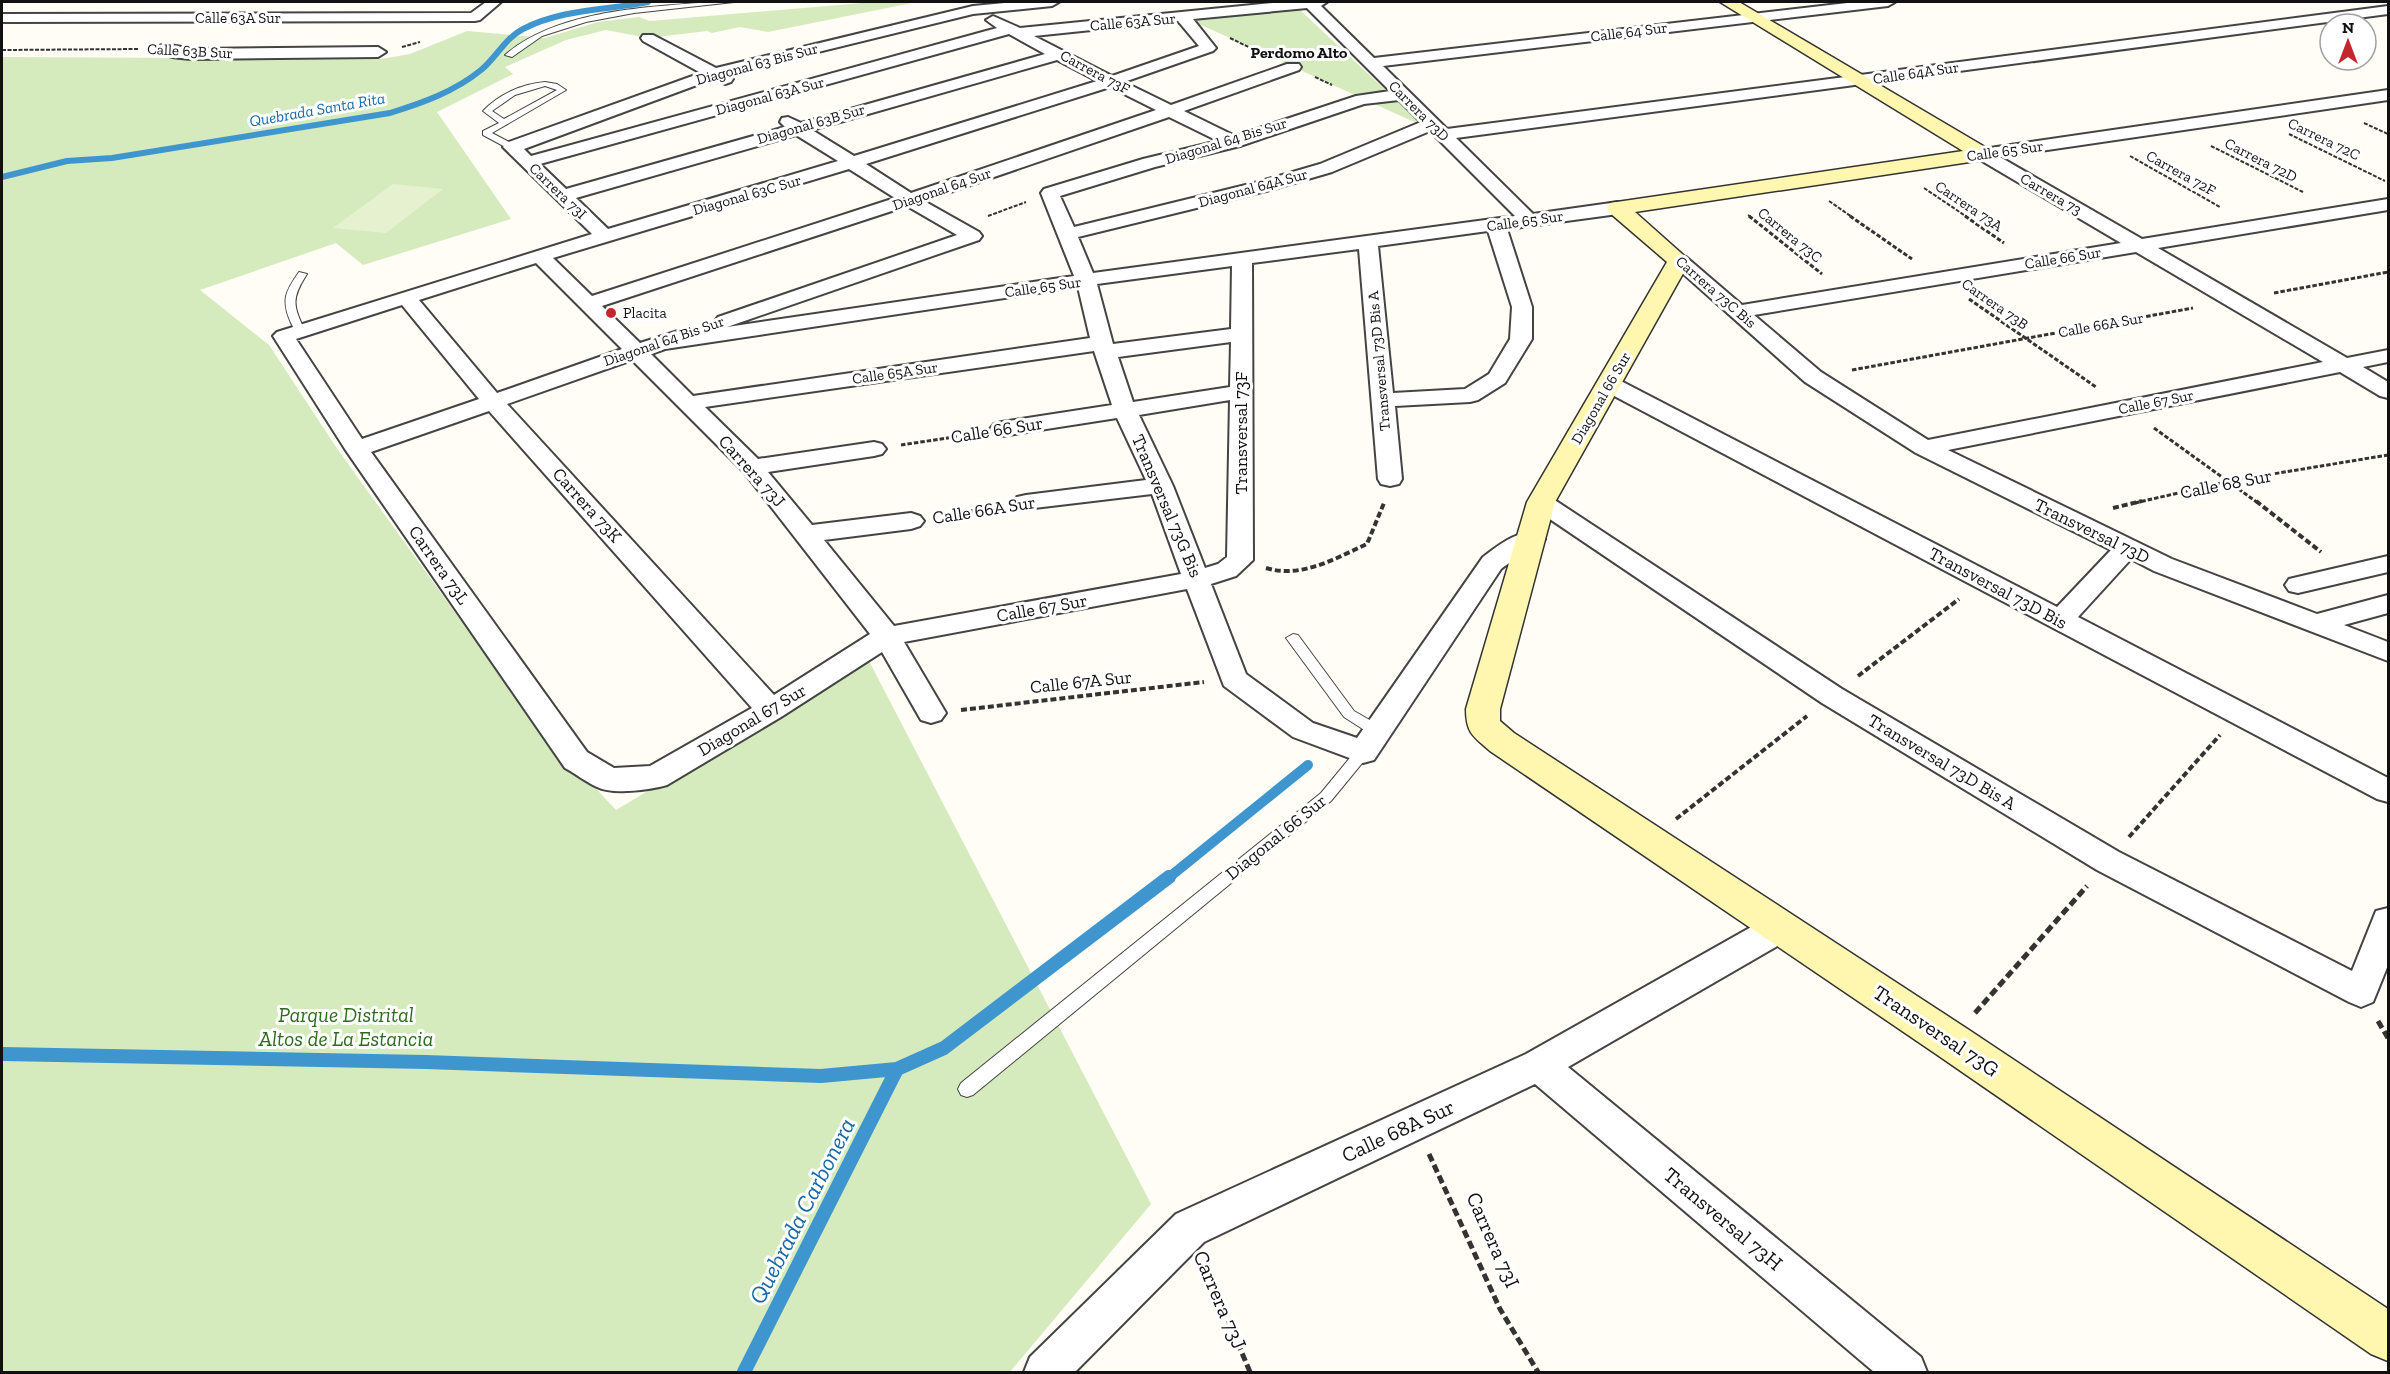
<svg xmlns="http://www.w3.org/2000/svg" width="2390" height="1374" font-family="'Zilla Slab',serif">
<style>
.green{fill:#d5ebbd}
.pitch{fill:#e6f2cf}
.lines{fill:none;stroke-linecap:round;stroke-linejoin:round}
.stream-far2{stroke:#3f96cf;stroke-width:6}
.stream-far1{stroke:#3f96cf;stroke-width:10}
.stream{stroke:#3f96cf;stroke-width:14}
.lane-casing{stroke:#444;stroke-width:2}
.street-casing{stroke:#444;stroke-width:4}
.secondary-casing{stroke:#333;stroke-width:3}
.path-far3{stroke:#333;stroke-width:2;stroke-dasharray:4 1.5;stroke-linecap:butt}
.path-far2{stroke:#333;stroke-width:3;stroke-dasharray:4.5 2;stroke-linecap:butt}
.path-far1{stroke:#333;stroke-width:4;stroke-dasharray:6 3;stroke-linecap:butt}
.path{stroke:#333;stroke-width:5;stroke-dasharray:8 4;stroke-linecap:butt}
.lane{fill:#fff;fill-rule:evenodd}
.street{fill:#fff;fill-rule:evenodd}
.secondary{fill:#fff6b0;fill-rule:evenodd}
.poi-dot{fill:#c4262e;stroke:#fff;stroke-width:2}
.labels{text-anchor:middle;stroke-width:6;stroke-linejoin:round;paint-order:stroke}
.far-street-label{font-size:15px;fill:#111;stroke:#fff}
.far-poi-label{font-size:15px;fill:#111;stroke:#fff;text-anchor:start}
.far-neighbourhood-label{font-size:16px;font-weight:bold;fill:#111;stroke:#fff}
.far-water-label{font-size:16px;font-style:italic;fill:#1768a6;stroke:#fff}
.street-label{font-size:18px;fill:#111;stroke:#fff}
.near-park-label{font-size:21px;font-style:italic;fill:#2f6b1f;stroke:#fff}
.near-street-label{font-size:21px;fill:#111;stroke:#fff}
.near-water-label{font-size:24px;font-style:italic;fill:#1768a6;stroke:#fff}
</style>
<rect width="100%" height="100%" fill="#fffdf5"/>
<path class="green" d="M874,2H917L768,32L740,27L712,33L707,31L648,38L606,30L566,40L505,67L513,74L437,112L511,219L363,265L336,243L200,290L269,345L338,450L534,722L616,810L868,659L1151,1204L1010,1372H2V57L381,59L410,54L467,31L545,38L598,22L639,17L650,21Z
M1299,9L1425,127L1188,19Z"/>
<path class="pitch" d="M393,184L443,189L386,233L333,228Z"/>
<g class="lines">
<path class="stream-far2" d="M2,177L67,161L112,158L390,113C422,103 454,92 481,70C496,58 505,38 523,29C561,9 607,10 648,2"/>
<path class="stream-far1" d="M1167,879L1308,765"/>
<path class="stream" d="M2,1054L426,1062L821,1076L897,1069L944,1048L1169,877
M744,1372L897,1069"/>
<defs>
<path id="lane" d="M712,2H734L634,13L586,22L542,36L512,57L505,55C557,10 647,7 712,2Z
M545,82L557,84L566,90L492,133L515,145V149H509L483,135V131L499,123L483,111C499,94 522,84 545,82ZM545,86L557,90L504,119L492,111L515,95Z
M299,272L307,274C291,299 293,305 305,331L300,334C295,331 294,329 291,323C281,300 285,292 299,272Z
M1293,634L1298,635L1354,711L1382,727L1384,731L1382,735H1372L1344,717L1286,638Z
M1363,747L1368,748L1370,752L1368,756L1331,801L973,1095L967,1097L961,1095L958,1089L961,1083L1321,793L1358,748Z"/>
<path id="street" d="M486,2H501L480,20L475,21L2,22V14L471,13Z
M1015,2H1059L1052,6L973,14L728,74L733,79L731,82L725,84L713,79L524,149L531,156L997,28L986,20L993,16L1020,28L1283,2H1327L1321,6L1374,58L1856,2H1895L1888,6L1383,66L1447,129L2388,6V14L1456,138L1533,214L1618,202L1625,204L1627,208L1625,212L1618,214L1507,229L1532,307V339L1508,378L1505,383L1478,400L1470,402L1395,406L1402,479L1399,484L1390,486L1381,484L1378,479L1359,249L1252,263L1253,560L1236,576L1211,584L1246,674L1313,723L1357,738L1483,557C1499,545 1520,528 1541,533L1545,539C1538,548 1512,560 1501,569L1374,760L1363,763L1293,737L1224,686L1187,589L904,642L946,713L941,720L931,723L921,720L882,652L781,717L667,785C650,790 613,795 597,787C586,782 576,774 565,768L345,449L273,336L277,332L592,234L503,147L506,143L701,73L643,41L641,38L643,35H653L716,68L973,6ZM1307,8L1390,91L1356,96L1235,136L1184,111L1299,70L1301,67L1299,64H1287L1171,105L1124,82L1213,51L1216,48L1193,19ZM1178,21L1199,46L1112,76L1034,36ZM1009,34L1045,54L801,123L788,117L782,118L780,122L785,127L566,189L540,164ZM1057,60L1097,81L854,156L812,130ZM1110,87L1156,110L911,193L866,164ZM1399,100L1421,122L1320,164L1258,182L1074,227L1060,196L1155,167L1240,146L1364,104ZM1169,117L1218,141L1143,159L1044,189L1041,193L1074,276L727,327L979,240L982,236L979,232L924,201ZM1430,131L1515,216L1093,273L1078,237L1270,190L1332,172ZM796,135L838,161L608,229L576,198ZM849,169L895,198L592,296L553,258ZM907,206L957,235L718,317L715,321L718,325L724,327L686,333L678,331L640,343L602,306ZM1488,231L1512,307L1510,339L1489,374L1465,389L1393,393L1378,246ZM536,263L622,349L497,393L419,300ZM1232,266L1231,329L1113,344L1097,284ZM1078,287L1090,338L693,396L651,354L665,349ZM402,305L479,399L362,439L296,339ZM1231,342L1230,387L1133,402L1118,357ZM1094,351L1112,405L1002,422L994,424L990,429L994,434L1002,436L1117,418L1146,480L1026,495L1017,497L1014,502L1017,507L1026,509L1152,494L1181,574L894,626L824,540L911,529L920,526L924,521L920,516L911,513L812,525L768,472L874,456L882,454L886,449L882,444L874,442L758,459L705,407ZM632,360L744,472L870,634L774,695L507,404ZM1230,400L1227,557L1218,564L1205,568L1173,486L1139,415ZM489,411L752,708L650,766L614,768L587,752L371,452Z
M164,44L193,49L378,47L386,52L378,57L193,59C181,58 165,58 156,49L159,46Z
M2388,90V100L2000,157L2142,239L2388,199V210L2158,248L2347,358L2388,350V362L2363,367L2388,382V398L2380,396L2340,372L1948,450L2172,559L2317,614L2388,595V613L2344,625L2388,642V661L2154,571L2131,559L2078,617L2388,778V802L2377,799L1601,389L1598,384L1601,379L1609,377L1617,379L2057,607L2111,550L1916,453L1805,382L1669,261L1672,257H1686L1742,305L2121,243L1977,158L1974,154L1977,150L1983,149ZM2136,252L2323,362L1928,440L1821,372L1754,315Z
M1541,495L1550,497L1842,689L2119,852L2352,971L2376,911L2388,908V965L2373,1002L2361,1007L2349,1002L2097,870L1822,703L1532,507L1529,502L1532,497Z
M2388,556V572L2298,593L2289,591L2285,585L2289,579Z
M1781,913L1793,917L1798,927L1793,937L1568,1067L1921,1357L1927,1372H1874L1535,1084L1204,1242L1075,1372H1024L1030,1357L1176,1214L1526,1054L1769,917Z"/>
<path id="secondary" d="M1720,2H1739L1990,150L1993,154L1990,158L1983,160L1635,212L1690,261L1555,502L1500,709V721L1514,733L1966,1028L2388,1309V1361L2371,1354L1936,1054L1490,751C1473,736 1466,733 1466,709L1527,502L1667,262L1610,213L1607,208L1610,203L1963,151Z"/>
</defs>
<use href="#lane" class="lane-casing"/>
<use href="#street" class="street-casing"/>
<use href="#secondary" class="secondary-casing"/>
<path class="path-far3" d="M1230,38L1261,53
M402,47L420,42
M2,50L139,49
M1315,77L1332,85
M2364,123L2388,134
M2289,134L2385,181
M2211,146L2303,192
M2130,156L2220,207
M1924,188L1967,217
M1829,201L1852,217
M1748,215L1751,217
M988,216L1026,202"/>
<path class="path-far2" d="M1749,216L1822,274
M1850,216L1912,259
M1965,216L2004,243
M2274,293L2388,272
M1969,299L2096,387
M1852,370L2193,308
M2154,428L2258,503
M901,445L974,434
M2135,503L2230,481L2388,455"/>
<path class="path-far1" d="M2256,501L2321,552
M2113,508L2142,501
M941,516L999,507
M1266,568C1301,579 1336,558 1367,544L1384,503
M1858,676L1959,599
M961,710L1204,682
M1676,819L1807,716
M2129,837L2220,735"/>
<path class="path" d="M1975,1013L2087,886
M2378,1021L2388,1038
M1429,1154L1500,1309L1538,1372
M1205,1265L1250,1372"/>
<use href="#lane" class="lane"/>
<use href="#street" class="street"/>
<use href="#secondary" class="secondary"/>
</g>
<circle class="poi-dot" cx="611" cy="313" r="6"/>
<g class="labels">
<g class="far-street-label">
<text x="238" y="23">Calle 63A Sur</text>
<text transform="translate(1133 22) rotate(-5)" y="5">Calle 63A Sur</text>
<text transform="translate(1629 32) rotate(-7)" y="5">Calle 64 Sur</text>
<text transform="translate(190 51) rotate(3)" y="5">Calle 63B Sur</text>
<text transform="translate(757 64) rotate(-15)" y="5">Diagonal 63 Bis Sur</text>
<text transform="translate(1095 72) rotate(28)" y="5">Carrera 73F</text>
<text transform="translate(1916 73) rotate(-8)" y="5">Calle 64A Sur</text>
<text transform="translate(770 96) rotate(-15)" y="5">Diagonal 63A Sur</text>
<text transform="translate(1419 111) rotate(45)" y="5">Carrera 73D</text>
<text transform="translate(811 124) rotate(-16)" y="5">Diagonal 63B Sur</text>
<text transform="translate(2324 139) rotate(26)" y="5">Carrera 72C</text>
<text transform="translate(1226 141) rotate(-17)" y="5">Diagonal 64 Bis Sur</text>
<text transform="translate(2005 151) rotate(-8)" y="5">Calle 65 Sur</text>
<text transform="translate(2261 160) rotate(27)" y="5">Carrera 72D</text>
<text transform="translate(2181 173) rotate(29)" y="5">Carrera 72F</text>
<text transform="translate(1253 188) rotate(-15)" y="5">Diagonal 64A Sur</text>
<text transform="translate(942 189) rotate(-19)" y="5">Diagonal 64 Sur</text>
<text transform="translate(558 191) rotate(44)" y="5">Carrera 73I</text>
<text transform="translate(2051 194) rotate(30)" y="5">Carrera 73</text>
<text transform="translate(747 195) rotate(-16)" y="5">Diagonal 63C Sur</text>
<text transform="translate(1969 206) rotate(34)" y="5">Carrera 73A</text>
<text transform="translate(1525 221) rotate(-8)" y="5">Calle 65 Sur</text>
<text transform="translate(1790 235) rotate(39)" y="5">Carrera 73C</text>
<text transform="translate(2063 258) rotate(-9)" y="5">Calle 66 Sur</text>
<text transform="translate(1043 287) rotate(-8)" y="5">Calle 65 Sur</text>
<text transform="translate(1716 292) rotate(41)" y="5">Carrera 73C Bis</text>
<text transform="translate(1995 304) rotate(35)" y="5">Carrera 73B</text>
<text transform="translate(2101 325) rotate(-10)" y="5">Calle 66A Sur</text>
<text transform="translate(664 341) rotate(-19)" y="5">Diagonal 64 Bis Sur</text>
<text transform="translate(1379 361) rotate(-95)" y="5">Transversal 73D Bis A</text>
<text transform="translate(895 373) rotate(-8)" y="5">Calle 65A Sur</text>
<text transform="translate(1601 398) rotate(-60)" y="5">Diagonal 66 Sur</text>
<text transform="translate(2156 402) rotate(-11)" y="5">Calle 67 Sur</text>
</g>
<g class="far-poi-label">
<text x="623" y="318">Placita</text>
</g>
<g class="far-neighbourhood-label">
<text x="1299" y="58">Perdomo Alto</text>
</g>
<g class="far-water-label">
<text transform="translate(317 109) rotate(-10)" y="6">Quebrada Santa Rita</text>
</g>
<g class="street-label">
<text transform="translate(997 430) rotate(-9)" y="6">Calle 66 Sur</text>
<text transform="translate(1241 433) rotate(-90)" y="6">Transversal 73F</text>
<text transform="translate(752 471) rotate(48)" y="6">Carrera 73J</text>
<text transform="translate(2226 484) rotate(-11)" y="6">Calle 68 Sur</text>
<text transform="translate(587 505) rotate(48)" y="6">Carrera 73K</text>
<text transform="translate(1167 506) rotate(67)" y="6">Transversal 73G Bis</text>
<text transform="translate(984 510) rotate(-9)" y="6">Calle 66A Sur</text>
<text transform="translate(2092 531) rotate(26)" y="6">Transversal 73D</text>
<text transform="translate(439 565) rotate(55)" y="6">Carrera 73L</text>
<text transform="translate(1998 588) rotate(28)" y="6">Transversal 73D Bis</text>
<text transform="translate(1042 608) rotate(-10)" y="6">Calle 67 Sur</text>
<text transform="translate(1081 682) rotate(-6)" y="6">Calle 67A Sur</text>
<text transform="translate(752 720) rotate(-31)" y="6">Diagonal 67 Sur</text>
<text transform="translate(1942 762) rotate(31)" y="6">Transversal 73D Bis A</text>
<text transform="translate(1276 837) rotate(-39)" y="6">Diagonal 66 Sur</text>
</g>
<g class="near-park-label">
<text x="346" y="1022">Parque Distrital<tspan x="346" dy="24">Altos de La Estancia</tspan></text>
</g>
<g class="near-street-label">
<text transform="translate(1936 1031) rotate(34)" y="7">Transversal 73G</text>
<text transform="translate(1398 1131) rotate(-25)" y="7">Calle 68A Sur</text>
<text transform="translate(1723 1219) rotate(40)" y="7">Transversal 73H</text>
<text transform="translate(1493 1240) rotate(66)" y="7">Carrera 73I</text>
<text transform="translate(1220 1300) rotate(67)" y="7">Carrera 73J</text>
</g>
<g class="near-water-label">
<text transform="translate(802 1211) rotate(-63)" y="8">Quebrada Carbonera</text>
</g>
</g>
<rect width="2390" height="1374" fill="none" stroke="#111111" stroke-width="6"/>
<g transform="translate(2348 42)"><circle r="28" fill="#ffffff" stroke="#a0a0a0" stroke-width="1.5"/>
<path d="M0-4.5L10 22L0 15L-10 22Z" fill="#c4262e"/>
<text y="-9" font-size="16" font-weight="bold" text-anchor="middle" fill="#111111">N</text>
</g>
</svg>
